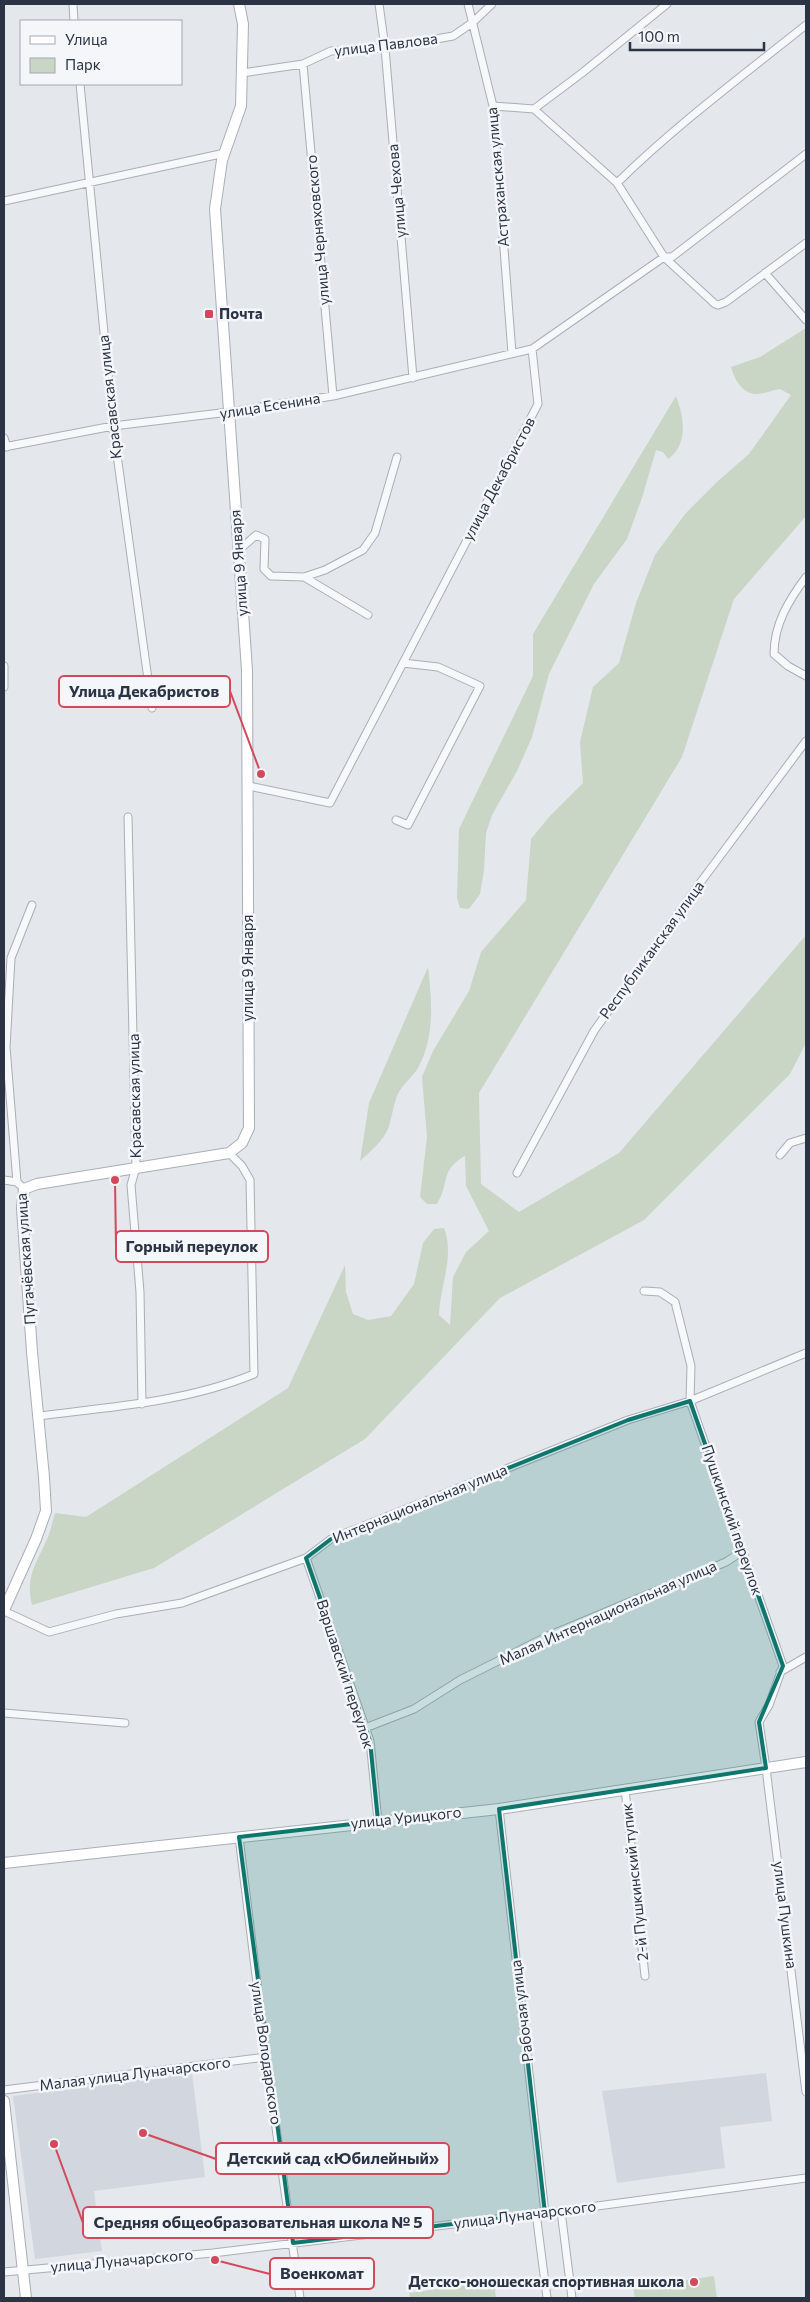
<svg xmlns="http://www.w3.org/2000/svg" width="810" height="2302" font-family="Commissioner,sans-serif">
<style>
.built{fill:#d2d6de}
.green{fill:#c9d6c5}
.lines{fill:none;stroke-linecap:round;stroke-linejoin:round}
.street-casing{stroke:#a9aeb7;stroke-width:9}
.secondary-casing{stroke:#a9aeb7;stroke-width:12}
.street{stroke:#f7f8fa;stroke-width:7}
.secondary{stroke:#fff;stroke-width:10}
.marked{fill:#0f766e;fill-opacity:0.2;stroke:#0f766e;stroke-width:4;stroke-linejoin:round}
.poi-dot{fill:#d1495b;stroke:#f4f6f9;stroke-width:2}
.labels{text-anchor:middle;stroke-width:5;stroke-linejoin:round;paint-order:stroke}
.street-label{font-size:15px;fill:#2b3445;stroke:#f4f6f9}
.poi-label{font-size:15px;font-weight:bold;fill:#2b3445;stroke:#f4f6f9;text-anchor:start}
.leader{fill:none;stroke:#d1495b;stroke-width:2}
.callout-dot{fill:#d1495b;stroke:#f4f6f9;stroke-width:2}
.callout{fill:#f4f6f9;stroke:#d1495b;stroke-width:2}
.callout-label{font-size:16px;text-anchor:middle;font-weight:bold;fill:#2b3445}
</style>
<rect width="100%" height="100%" fill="#e4e7ec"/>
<path class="built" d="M192,2073L205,2177L94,2191L102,2251L35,2259L13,2096Z
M766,2073L772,2121L720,2127L725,2168L617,2183L602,2091Z"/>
<path class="green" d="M806,328V516L734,599L682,757L479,1093L481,1184L519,1212L619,1153L806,935V1043L790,1074L644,1220L500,1298L365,1439L154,1568L32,1605C25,1576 36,1565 47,1539C51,1531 52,1522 55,1513L86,1517L288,1388L345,1265L346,1292L353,1314L368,1320L391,1316L414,1284L423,1243L434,1229L444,1228C455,1257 440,1285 439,1315L450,1325L453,1277L466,1252L489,1231L466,1186L465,1156C440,1170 450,1182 437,1204H427L420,1197L427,1137L422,1077L433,1051L469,991L481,952L526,900L531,839L549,817L583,783L580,742L593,687L619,663L636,603L655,555L685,514L718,481L749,454L791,395L780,389C773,390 764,394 756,394C742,394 734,378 731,367L760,357Z
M676,396C684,417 689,444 668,459L663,452L656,450L642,498L627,539L594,584L549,674L532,737L517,771L492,815L486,833L484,870L480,894L469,909L460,908L457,898L459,829L533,676V634Z
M428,967C432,1000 435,1037 418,1068C412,1078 402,1084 397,1096C393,1106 392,1118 388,1129C382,1142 370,1152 360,1161L369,1103Z
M714,2276L717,2298H635L633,2288Z
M494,2281L496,2298H410L409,2293Z"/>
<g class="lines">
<defs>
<path id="street" d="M73,4L74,21
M379,4L385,48L413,378
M468,4L493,106L512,353
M303,64L333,396
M242,73L303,64L331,51L385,48L453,36L472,23L492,4
M80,84L113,426L152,708
M493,106L534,109
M534,109L617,183L664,257L715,304L718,305L726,302L806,243
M534,109L582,73L667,4
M617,183C675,126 742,76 806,25
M4,201L225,153
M765,273L806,320
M4,438L7,447
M4,447L113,426L229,412L333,396L532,349L664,257H672L806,154
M239,550L256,535L265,539L264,569L271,576L304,577L325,570L363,550L375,533L397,457
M304,577L368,615
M806,577C789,600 774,624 774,654L788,666L806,676
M4,666V687
M249,786L330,803L538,404L532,349
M128,817L136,1167L131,1185L140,1292L142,1404
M396,820L408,825L480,686L438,667L403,663
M780,1155L790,1143L806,1138
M517,1173L594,1031L697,887L806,741
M4,1180L17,1182
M24,1189L17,1182L6,1047L11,958L32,905
M644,1291L660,1292L675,1302L691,1366L690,1401L783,1666L769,1705L759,1722L766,1768L806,2092
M38,1416C111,1407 186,1402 254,1374L250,1180L242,1166L229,1153
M306,1558L370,1741L378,1821
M4,1611L49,1632L116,1614L182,1603L306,1558L331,1539L628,1420L690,1401L806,1353
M780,1672L806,1657
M4,1713L125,1723
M365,1728L414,1709L460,1680L548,1636L726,1562L743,1551
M625,1789L645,1976
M499,1809L545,2213
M239,1837L266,2057L300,2298
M4,2090L266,2057
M561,2211L572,2298
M536,2213L547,2298
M4,2272L213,2253L545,2213L806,2178"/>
<path id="secondary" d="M4,1610L36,1539L46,1511L44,1477L32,1352L22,1208L24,1189L37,1184L229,1153L242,1143L249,1128L247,670L215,209L222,160L241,106L243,24L239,4
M4,1863L499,1809L806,1762
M4,2101L26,2298"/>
</defs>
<use href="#street" class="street-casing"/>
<use href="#secondary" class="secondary-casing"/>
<use href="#street" class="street"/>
<use href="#secondary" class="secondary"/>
</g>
<path class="marked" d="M690,1401L783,1666L759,1722L766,1768L499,1809L545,2213L293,2243L239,1837L378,1821L370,1741L306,1558L331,1539L628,1420Z"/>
<g class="poi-dot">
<rect x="204" y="309" width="10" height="10" rx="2.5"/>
<circle cx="694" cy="2282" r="5"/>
</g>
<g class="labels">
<g class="street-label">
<text transform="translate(386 45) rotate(-7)" y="5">улица Павлова</text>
<text transform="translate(498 177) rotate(-95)" y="5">Астраханская улица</text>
<text transform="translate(397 191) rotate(-95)" y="5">улица Чехова</text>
<text transform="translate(318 230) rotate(-95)" y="5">улица Черняховского</text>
<text transform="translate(110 397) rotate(-96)" y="5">Красавская улица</text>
<text transform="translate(270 406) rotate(-9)" y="5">улица Есенина</text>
<text transform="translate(499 479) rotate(-62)" y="5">улица Декабристов</text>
<text transform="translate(239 563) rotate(-94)" y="5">улица 9 Января</text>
<text transform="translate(652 950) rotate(-54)" y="5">Республиканская улица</text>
<text transform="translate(248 968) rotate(-90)" y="5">улица 9 Января</text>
<text transform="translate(135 1096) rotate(-91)" y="5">Красавская улица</text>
<text transform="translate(26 1259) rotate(-94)" y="5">Пугачёвская улица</text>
<text transform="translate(420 1504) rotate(-22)" y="5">Интернациональная улица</text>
<text transform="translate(732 1520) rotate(71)" y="5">Пушкинский переулок</text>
<text transform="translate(608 1613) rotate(-24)" y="5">Малая Интернациональная улица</text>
<text transform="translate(345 1674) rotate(72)" y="5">Варшавский переулок</text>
<text transform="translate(406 1818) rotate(-6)" y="5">улица Урицкого</text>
<text transform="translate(635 1882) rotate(-96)" y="5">2-й Пушкинский тупик</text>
<text transform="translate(785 1915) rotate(83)" y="5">улица Пушкина</text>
<text transform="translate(522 2011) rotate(-97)" y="5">Рабочая улица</text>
<text transform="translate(266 2053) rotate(82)" y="5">улица Володарского</text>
<text transform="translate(135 2074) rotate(-7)" y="5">Малая улица Луначарского</text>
<text transform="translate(525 2215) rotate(-7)" y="5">улица Луначарского</text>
<text transform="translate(122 2261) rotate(-5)" y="5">улица Луначарского</text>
</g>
<g class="poi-label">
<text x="219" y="319">Почта</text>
<text x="684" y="2287" text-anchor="end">Детско-юношеская спортивная школа</text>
</g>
</g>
<path class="leader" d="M261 774L230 691M115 1180L116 1246M143 2133L216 2159M54 2144L83 2223M215 2260L270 2274"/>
<g class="callout-dot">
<circle cx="261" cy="774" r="5"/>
<circle cx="115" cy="1180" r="5"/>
<circle cx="143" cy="2133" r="5"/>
<circle cx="54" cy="2144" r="5"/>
<circle cx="215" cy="2260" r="5"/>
</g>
<g class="callout">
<rect x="59" y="676" width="171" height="31" rx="5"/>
<rect x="116" y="1231" width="152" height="31" rx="5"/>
<rect x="216" y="2143" width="233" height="31" rx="5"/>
<rect x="83" y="2207" width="350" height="31" rx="5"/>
<rect x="270" y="2258" width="104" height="31" rx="5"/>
</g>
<g class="callout-label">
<text x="144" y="697">Улица Декабристов</text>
<text x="192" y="1252">Горный переулок</text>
<text x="333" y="2164">Детский сад «Юбилейный»</text>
<text x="258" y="2228">Средняя общеобразовательная школа № 5</text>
<text x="322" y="2279">Военкомат</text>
</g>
<rect width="810" height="2302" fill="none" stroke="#2b3445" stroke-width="10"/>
<rect x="20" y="20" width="162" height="65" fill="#f4f6f9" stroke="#a4a8b1"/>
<rect x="30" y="36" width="25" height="8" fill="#ffffff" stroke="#a4a8b1"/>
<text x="65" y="45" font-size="15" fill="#2b3445">Улица</text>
<rect x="30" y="58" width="25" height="15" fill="#c9d6c5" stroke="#a4a8b1"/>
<text x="65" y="70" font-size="15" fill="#2b3445">Парк</text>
<path d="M630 42v8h134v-8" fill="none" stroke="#2b3445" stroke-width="2.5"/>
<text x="638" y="42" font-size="15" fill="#2b3445" stroke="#f4f6f9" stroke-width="4" paint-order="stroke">100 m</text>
</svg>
